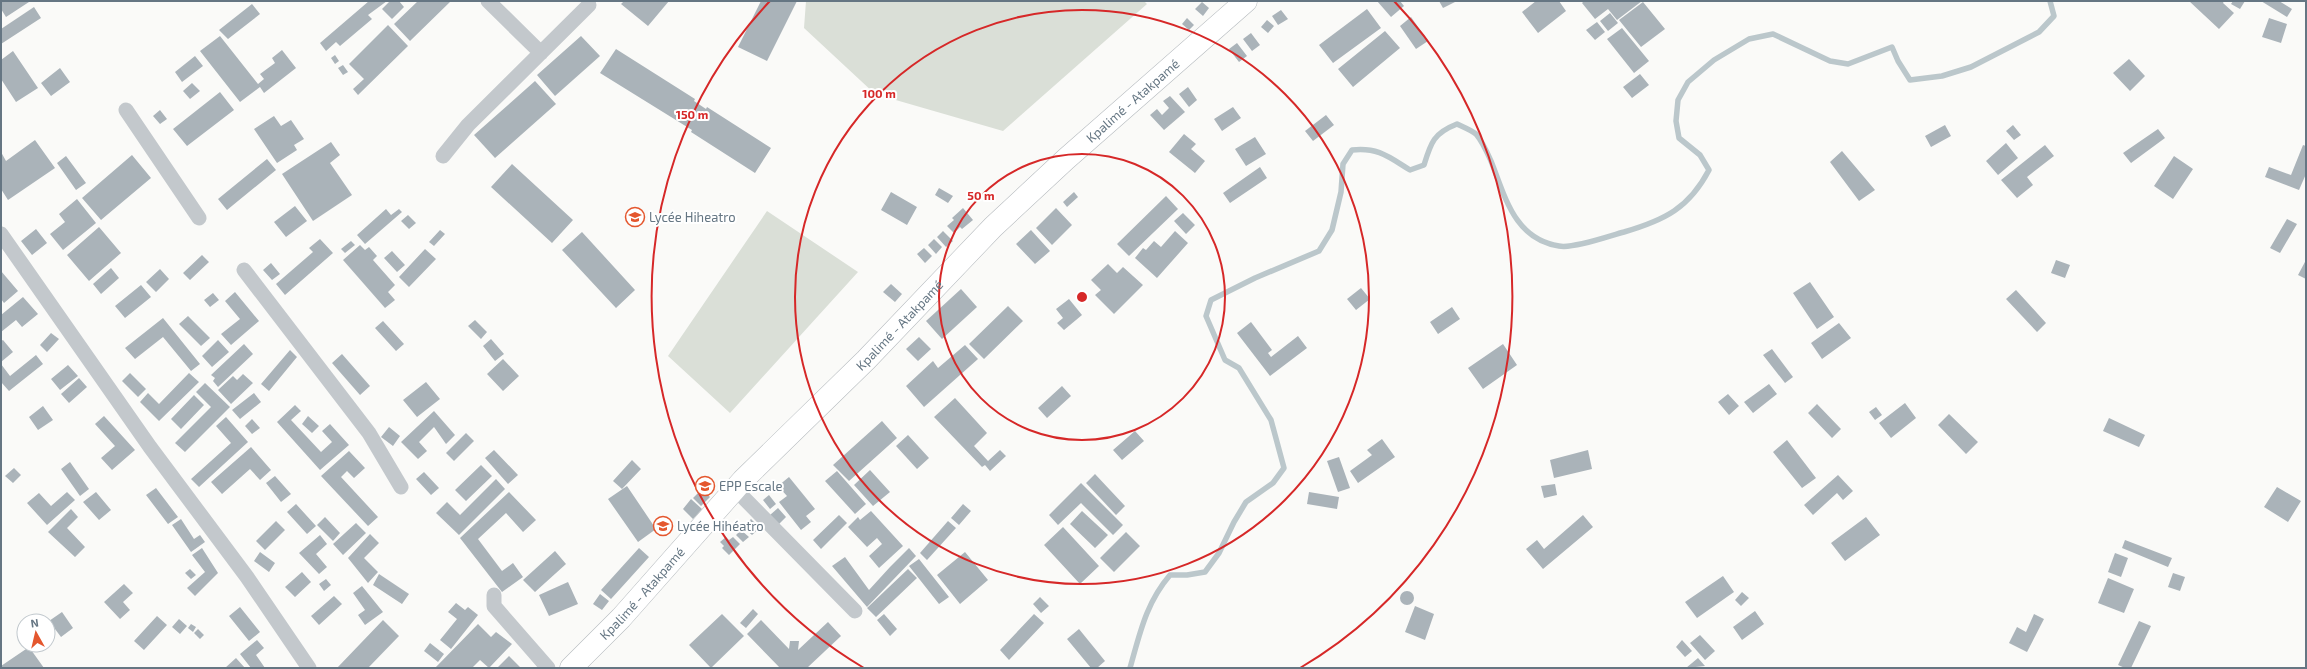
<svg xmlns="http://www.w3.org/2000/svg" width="2307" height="669" font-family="'Exo 2',sans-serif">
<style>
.green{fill:#dadfd7}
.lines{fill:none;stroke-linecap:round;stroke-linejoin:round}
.stream{stroke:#bbc7cb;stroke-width:5.5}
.building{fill:#aab3b9}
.primary-casing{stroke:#b5babe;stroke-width:23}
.minor{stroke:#c3c8cc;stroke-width:15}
.primary{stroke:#fff;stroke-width:22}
.ring{fill:none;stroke:#d62828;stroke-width:2}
.labels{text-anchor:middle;stroke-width:4;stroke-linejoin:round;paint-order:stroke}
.street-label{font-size:13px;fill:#657683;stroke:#fff}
.poi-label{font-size:13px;fill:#657683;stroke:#fff;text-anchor:start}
.centre{fill:#d62828;stroke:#fff;stroke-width:2}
.ring-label{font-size:12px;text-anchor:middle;font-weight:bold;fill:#d62828;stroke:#fff;stroke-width:4;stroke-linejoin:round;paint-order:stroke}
</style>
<rect width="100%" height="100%" fill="#fafaf8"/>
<path class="green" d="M806,1H1144L1147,4L1003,131L875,94L804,28Z
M767,211L858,272L730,413L668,356Z"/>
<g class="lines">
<path class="stream" d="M1130,668C1140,633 1146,603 1170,575H1187L1205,572L1219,553L1234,522L1246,502L1273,483L1284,468L1271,420L1239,368L1225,360L1206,316L1211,300L1255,278L1319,251L1332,230L1341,192L1343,164L1352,150C1378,147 1389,157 1410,170L1424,165C1431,142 1434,133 1457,124C1463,127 1471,130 1476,134C1482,141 1487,152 1491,161C1505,196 1514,239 1559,246C1573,249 1609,236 1624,232C1665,220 1689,208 1709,170L1700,155L1679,138L1676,121L1678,100L1688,82L1714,60L1749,39L1773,34L1830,61L1848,64L1892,47L1898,61L1910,80L1942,76L1971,67L2039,32L2054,16L2050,1"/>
</g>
<path class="building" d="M1,1H28L29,2L6,17L1,9Z
M369,1H387L368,15L372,19L340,46L336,42L326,51L320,43Z
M390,1H399L404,7L392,19L382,9Z
M418,1H451L410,41L394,24Z
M624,1H669L648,26L621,4Z
M761,1H797L767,61L738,47Z
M1377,1H1400L1404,6L1391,17Z
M1439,1H1457L1443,8Z
M1536,1H1559L1566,11L1538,33L1522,12Z
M1584,1H1642L1617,20L1608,9L1595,19L1582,3Z
M2189,1H2224L2223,3L2234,13L2219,29Z
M2233,1H2245L2240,9L2231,4Z
M2261,1H2279L2292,9L2287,17Z
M1202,2L1209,8L1203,16L1195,9Z
M1643,2L1665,29L1641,47L1619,20Z
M252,4L260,14L228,39L219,30Z
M34,7L41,18L1,44V29Z
M1367,9L1381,28L1333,63L1319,45Z
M1281,10L1288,19L1278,25L1272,16Z
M1610,13L1618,23L1608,31L1600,21Z
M1411,17L1428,41L1416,49L1400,26Z
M1187,18L1194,25L1189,30L1182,24Z
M2269,18L2287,24L2281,43L2262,37Z
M1267,20L1274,26L1268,33L1261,27Z
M1597,22L1605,32L1595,40L1586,30Z
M388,25L408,46L358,95L353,89L364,79L349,64Z
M1622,28L1649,61L1634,73L1607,39Z
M1385,31L1400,48L1353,87L1338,69Z
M1251,33L1260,45L1252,51L1243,39Z
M220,36L258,84L264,79L260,74L275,63L272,58L282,50L296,68L264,93L260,87L240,102L200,51Z
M581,36L600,56L555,96L537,75Z
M1237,43L1247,56L1239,62L1229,49Z
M616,49L695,99L694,101L706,109L707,107L771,148L755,173L691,132L692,130L600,73Z
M13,51L38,88L16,102L1,79V60Z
M335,55L339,61L335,64L331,58Z
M195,56L203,66L182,82L175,72Z
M2129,59L2145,76L2130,91L2113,73Z
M343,65L348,72L343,75L338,68Z
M60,68L70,82L51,96L41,83Z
M1640,74L1649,85L1632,98L1623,87Z
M535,81L556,104L495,158L474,135Z
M192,83L200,91L190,99L183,91Z
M1188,87L1197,100L1189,107L1179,94Z
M220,92L234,110L187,146L173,129Z
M1170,96L1185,112L1164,130L1150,115L1157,109L1162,115L1169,108L1163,101Z
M1233,107L1241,118L1222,131L1214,119Z
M160,110L167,119L160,124L153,116Z
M1326,115L1334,125L1313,141L1305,131Z
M274,116L281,126L291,120L304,139L294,145L297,150L277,163L254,129Z
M1945,125L1951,136L1931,147L1925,136Z
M2013,125L2021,135L2014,140L2006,131Z
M2158,129L2165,138L2131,163L2123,153Z
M1184,134L1196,144L1191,149L1205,161L1195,173L1169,152Z
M1255,137L1266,154L1246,166L1235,149Z
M35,140L55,168L8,200L1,189V152L6,161Z
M331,142L340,155L330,163L352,195L313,221L282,174Z
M2006,143L2018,158L1998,175L1986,161Z
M2045,145L2054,156L2027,177L2033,185L2017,198L2001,180Z
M2303,145L2306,146V174L2299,190L2265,177L2269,167L2291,175Z
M1842,151L1875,190L1859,201L1830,162Z
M132,155L151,178L101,220L82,198Z
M66,156L86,183L76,190L57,163Z
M2174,156L2193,169L2173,199L2154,186Z
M267,159L276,170L227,210L218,199Z
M512,164L573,220L552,243L491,187Z
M1260,167L1267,178L1230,203L1223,193Z
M939,188L953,196L948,203L935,195Z
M891,192L917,207L907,225L881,210Z
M1074,192L1078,197L1067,207L1063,202Z
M1166,196L1178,209L1129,256L1117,244Z
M77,199L96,223L63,250L50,234L65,222L59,214Z
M295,206L307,221L286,237L274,222Z
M963,208L973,220L962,229L960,227L954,233L947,226L954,220L952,218Z
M1056,208L1072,225L1052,245L1036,228Z
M386,209L391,215L399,209L402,212L365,244L357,235Z
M1183,213L1195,225L1186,234L1174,221Z
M408,215L416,223L409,229L401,221Z
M2287,219L2297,224L2280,253L2270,248Z
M99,227L121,253L89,281L67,255Z
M36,229L47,243L32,255L21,241Z
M440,230L445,234L434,246L429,242Z
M1031,230L1050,251L1035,264L1016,244Z
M943,231L953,241L946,247L937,237Z
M1175,231L1188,243L1157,278L1135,258L1143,248L1146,250L1154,241L1161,247Z
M582,232L635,290L616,308L562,250Z
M320,239L333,253L285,295L276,284L313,252L309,248Z
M934,239L942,247L936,254L928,245Z
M351,241L355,245L345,253L341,249Z
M360,245L365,250L369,247L377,256L373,260L395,285L388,292L395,300L385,308L343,260Z
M924,248L932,256L925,263L917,254Z
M425,249L436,259L409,287L399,277Z
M392,251L405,265L397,272L384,258Z
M202,255L209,262L190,280L183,273Z
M2056,260L2070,265L2065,278L2051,273Z
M2306,260V279L2298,275Z
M271,263L280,274L272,280L263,270Z
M1108,264L1117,273L1123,267L1143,285L1114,314L1095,295L1101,290L1091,280Z
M111,268L119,278L101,294L93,284Z
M160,269L169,279L156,292L146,282Z
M1,271L18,291L4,303L1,299Z
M1810,282L1834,317L1817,329L1793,293Z
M891,284L902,294L895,302L883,292Z
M141,285L151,297L125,318L115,306Z
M1361,288L1370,299L1356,310L1347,299Z
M961,289L977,307L942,339L926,321Z
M2016,290L2046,323L2037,332L2006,299Z
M235,292L259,321L231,345L221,334L240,319L225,301Z
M213,293L219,300L210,307L204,300Z
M23,297L38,314L22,327L16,320L1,332V315Z
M1069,299L1082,315L1064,330L1057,323L1063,318L1056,309Z
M1008,306L1023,321L984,359L969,344Z
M1452,307L1460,319L1438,334L1430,322Z
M188,316L210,338L201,346L179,324Z
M163,318L200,364L191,371L163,337L135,359L125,348Z
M475,320L487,332L481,339L468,326Z
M383,321L404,344L396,351L375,328Z
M1251,322L1272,350L1268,353L1271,357L1298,336L1307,348L1270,376L1237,333Z
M1839,323L1851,338L1822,359L1811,343Z
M51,333L59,339L47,352L40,345Z
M919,337L931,349L918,361L906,349Z
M491,339L504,354L495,361L483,346Z
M3,340L13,352L1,362V341Z
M218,340L229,352L212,367L202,356Z
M244,344L253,354L218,387L213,381L215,378L211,375Z
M1503,344L1517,365L1483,389L1468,368Z
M965,345L978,359L924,407L906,386L933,361L938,368Z
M1772,349L1793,377L1785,383L1763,355Z
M290,350L297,357L269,391L261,384Z
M342,354L370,386L360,395L332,363Z
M36,355L43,364L9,391L1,382V364L10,376Z
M503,359L519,376L503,391L487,374Z
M68,365L78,376L60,390L51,379Z
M130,373L146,389L138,397L122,381Z
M189,373L199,382L159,421L140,402L148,393L159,404Z
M243,374L253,383L231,404L218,390L233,376L237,380Z
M79,378L87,387L69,403L61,394Z
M426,382L440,399L417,417L403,400Z
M205,383L230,407L185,452L175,443L211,407L196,392Z
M1769,384L1777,394L1753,413L1744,402Z
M1062,386L1071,396L1047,418L1038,408Z
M254,393L261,402L240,419L232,410Z
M1728,394L1739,406L1729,415L1718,402Z
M194,395L204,405L181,429L171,419Z
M955,398L987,433L974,446L988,461L1000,450L1006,456L990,471L985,465L982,467L934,417Z
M1905,403L1916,418L1891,438L1879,423Z
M1817,404L1841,429L1832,438L1808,413Z
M295,405L301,411L291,420L321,452L332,442L322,431L330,424L349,445L320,470L277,422Z
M43,406L53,420L38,430L29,417Z
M1876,407L1882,415L1875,420L1869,412Z
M434,411L455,435L446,444L434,427L419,442L427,451L418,459L401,442Z
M1949,414L1978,442L1966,454L1938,425Z
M104,416L135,450L112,470L101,458L115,446L95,424Z
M308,416L319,426L312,433L302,424Z
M226,417L248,442L199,487L191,479L231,443L216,426Z
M2109,418L2145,435L2139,447L2103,431Z
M252,419L260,428L252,434L245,426Z
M882,421L897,438L849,481L833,465Z
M389,427L400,436L393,446L381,437Z
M1135,431L1144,441L1122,460L1113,450Z
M466,433L474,441L454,461L446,453Z
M908,435L929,458L917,469L896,446Z
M1382,439L1395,457L1358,483L1350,471L1372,455L1367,450Z
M1787,440L1816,478L1802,488L1773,452Z
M251,447L271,470L260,480L250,469L222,494L211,482Z
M494,450L518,475L508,484L485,458Z
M1588,450L1592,469L1554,478L1550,460Z
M349,451L365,468L354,478L347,471L341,477L378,517L368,526L321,476Z
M1339,457L1350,488L1338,492L1327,461Z
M632,460L641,469L622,489L613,481Z
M70,462L89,489L80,496L61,469Z
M481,465L492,476L466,501L455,490Z
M14,468L21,475L13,483L5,476Z
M870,470L890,492L873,506L854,485Z
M837,471L866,504L855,514L825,481Z
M424,472L439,488L431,495L416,479Z
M1095,474L1125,506L1116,515L1086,483Z
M1838,475L1853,491L1843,500L1837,493L1813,515L1804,505Z
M275,476L291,494L281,502L266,483Z
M789,477L815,509L806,516L811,522L801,530L779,502L787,496L778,486Z
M496,479L505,489L459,535L436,513L447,502L460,515Z
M1081,483L1123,525L1113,535L1081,503L1058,525L1049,515Z
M1555,484L1557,495L1544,498L1541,486Z
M627,486L656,529L638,542L608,499Z
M2277,487L2301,501L2288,522L2264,507Z
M156,488L178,517L168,524L146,495Z
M702,489L710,497L701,506L693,498Z
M67,492L75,500L47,525L27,503L39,493L51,506Z
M96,492L111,510L99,520L83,502Z
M509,492L536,520L523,532L506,513L478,539L502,571L513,563L523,577L502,592L460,538Z
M1309,492L1339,497L1337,509L1307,504Z
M769,495L776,504L770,509L763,500Z
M691,499L702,509L693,519L683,509Z
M296,504L316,526L307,534L287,512Z
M963,504L971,511L959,525L951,518Z
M778,508L786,517L779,524L770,515Z
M71,509L78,517L67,528L85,547L75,557L48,532Z
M871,511L903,546L879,568L869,556L882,544L877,538L867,547L848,527L858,517L860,520Z
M1082,511L1108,535L1095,548L1070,524Z
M839,515L847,523L821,549L813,540Z
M1583,515L1593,527L1543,569L1526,549L1537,540L1544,549Z
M325,517L340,533L333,541L317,525Z
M1866,517L1880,535L1845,561L1831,543Z
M181,519L194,539L200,535L205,542L191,552L172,525Z
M751,519L760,528L752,535L743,527Z
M276,521L285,530L265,550L256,541Z
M948,521L956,528L927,560L920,553Z
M356,523L366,533L343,555L333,544Z
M1063,527L1099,566L1080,584L1044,545Z
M741,530L749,537L743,542L736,535Z
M1126,532L1140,546L1114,572L1100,558Z
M370,534L379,543L364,558L378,572L368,583L348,558Z
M320,535L327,544L316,554L327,567L319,574L299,553Z
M726,537L729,540L733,537L740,544L729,555L722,548L724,546L720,542Z
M2125,540L2172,558L2168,567L2122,548Z
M202,548L218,573L195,596L187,588L205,572L192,555Z
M639,548L649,557L611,599L601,590Z
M909,548L916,556L867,607L832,566L845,557L869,590L890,567L895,572L890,567Z
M555,551L566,564L535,592L523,580Z
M260,552L275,563L269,572L254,561Z
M965,552L988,580L960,604L937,575Z
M2115,553L2128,558L2121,577L2108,572Z
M919,559L949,597L939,604L909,566Z
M190,569L196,575L191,579L185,573Z
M908,569L917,578L876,617L867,608Z
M302,572L311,582L295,597L285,587Z
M2173,573L2185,577L2180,591L2168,587Z
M379,574L409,594L402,604L373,585Z
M1723,576L1734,592L1697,618L1685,602Z
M2108,578L2134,589L2124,613L2098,603Z
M326,579L331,585L324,591L319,584Z
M568,582L578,604L549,616L539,595Z
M124,584L133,593L123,602L130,610L120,619L104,602Z
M362,586L383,612L365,625L358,615L365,610L353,593Z
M1400 598a7 7 0 1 1 14 0a7 7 0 1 1-14 0Z
M1742,592L1749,598L1741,606L1735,600Z
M600,594L609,601L602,610L593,604Z
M334,596L342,604L319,625L311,616Z
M1040,597L1049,606L1041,613L1033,604Z
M456,603L465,610L468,607L478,615L451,649L440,640L457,619L448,612Z
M1415,606L1434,614L1425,640L1405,632Z
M240,607L260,632L249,641L229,616Z
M753,609L758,614L746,628L740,623Z
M1755,611L1764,624L1742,640L1733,627Z
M62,612L73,628L61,637L49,621Z
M722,614L744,636L711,668L689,645Z
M884,614L897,629L890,636L877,620Z
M1034,614L1044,623L1009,660L1000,650Z
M2034,614L2044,619L2027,652L2009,643L2017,627L2026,632Z
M157,616L167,625L144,650L134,641Z
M179,619L187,626L180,634L172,627Z
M383,620L399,636L368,668H337Z
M761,620L789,649L790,641H799L798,650L828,622L841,636L807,668H780L747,634Z
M2139,621L2151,626L2131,668H2125L2118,665Z
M191,624L196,627L193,632L188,628Z
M478,624L491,637L496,632L512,644L489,668L480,660L472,668H435Z
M198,629L204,635L200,639L194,633Z
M1079,629L1105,661L1097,668H1091L1067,639Z
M1700,635L1715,651L1705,660L1690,643Z
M257,640L264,648L256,655L265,668H251L240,654Z
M1682,640L1692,651L1685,657L1676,647Z
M430,643L444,654L438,662L424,651Z
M29,647L44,668H1V666Z
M509,656L521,668H497Z
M236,658L245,668H225Z
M1698,658L1705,666L1686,668Z"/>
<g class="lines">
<defs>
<g id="primary">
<path id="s1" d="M571,668L621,618L743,480L866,360L993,227L1066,159L1246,1"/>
</g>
</defs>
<use href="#primary" class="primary-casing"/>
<path class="minor" d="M488,1L541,53
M126,110L199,218
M443,156L468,125L589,5
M1,234L150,447L247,577L309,668
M244,270L369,433L401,487
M735,489L855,611
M494,595V606L548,668"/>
<use href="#primary" class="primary"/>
</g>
<g class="ring">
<circle cx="1082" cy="297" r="143"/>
<circle cx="1082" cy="297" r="287"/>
<path d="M864 668A430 430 0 0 1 770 1M1394 1A430 430 0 0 1 1300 668"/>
</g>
<defs>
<symbol id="school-ring" viewBox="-11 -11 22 22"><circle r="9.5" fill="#fff" stroke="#e4572e" stroke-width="1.5"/><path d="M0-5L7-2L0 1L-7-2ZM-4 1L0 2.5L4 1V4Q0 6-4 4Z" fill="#e4572e"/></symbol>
</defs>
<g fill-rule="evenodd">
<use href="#school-ring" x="624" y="206" width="22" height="22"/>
<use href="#school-ring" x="694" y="475" width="22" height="22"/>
<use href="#school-ring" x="652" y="515" width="22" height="22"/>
</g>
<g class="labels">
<g class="street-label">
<text dy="5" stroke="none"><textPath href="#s1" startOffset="799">Kpalimé - Atakpamé</textPath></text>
<text dy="5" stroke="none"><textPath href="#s1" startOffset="475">Kpalimé - Atakpamé</textPath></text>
<text dy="5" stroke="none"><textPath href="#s1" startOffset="103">Kpalimé - Atakpamé</textPath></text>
</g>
<g class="poi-label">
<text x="649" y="222">Lycée Hiheatro</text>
<text x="719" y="491">EPP Escale</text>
<text x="677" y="531">Lycée Hihéatro</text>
</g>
</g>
<circle cx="1082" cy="297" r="6" class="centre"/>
<g class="ring-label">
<text x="879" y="98">100 m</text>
<text x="692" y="119">150 m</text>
<text x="981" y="200">50 m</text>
</g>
<rect width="2307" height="669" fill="none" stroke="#657683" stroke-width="4"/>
<g transform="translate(36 633) rotate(352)"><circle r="19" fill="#ffffff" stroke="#c1c8cd"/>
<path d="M0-3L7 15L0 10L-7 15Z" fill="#e4572e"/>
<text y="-6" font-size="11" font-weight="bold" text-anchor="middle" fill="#657683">N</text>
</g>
</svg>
